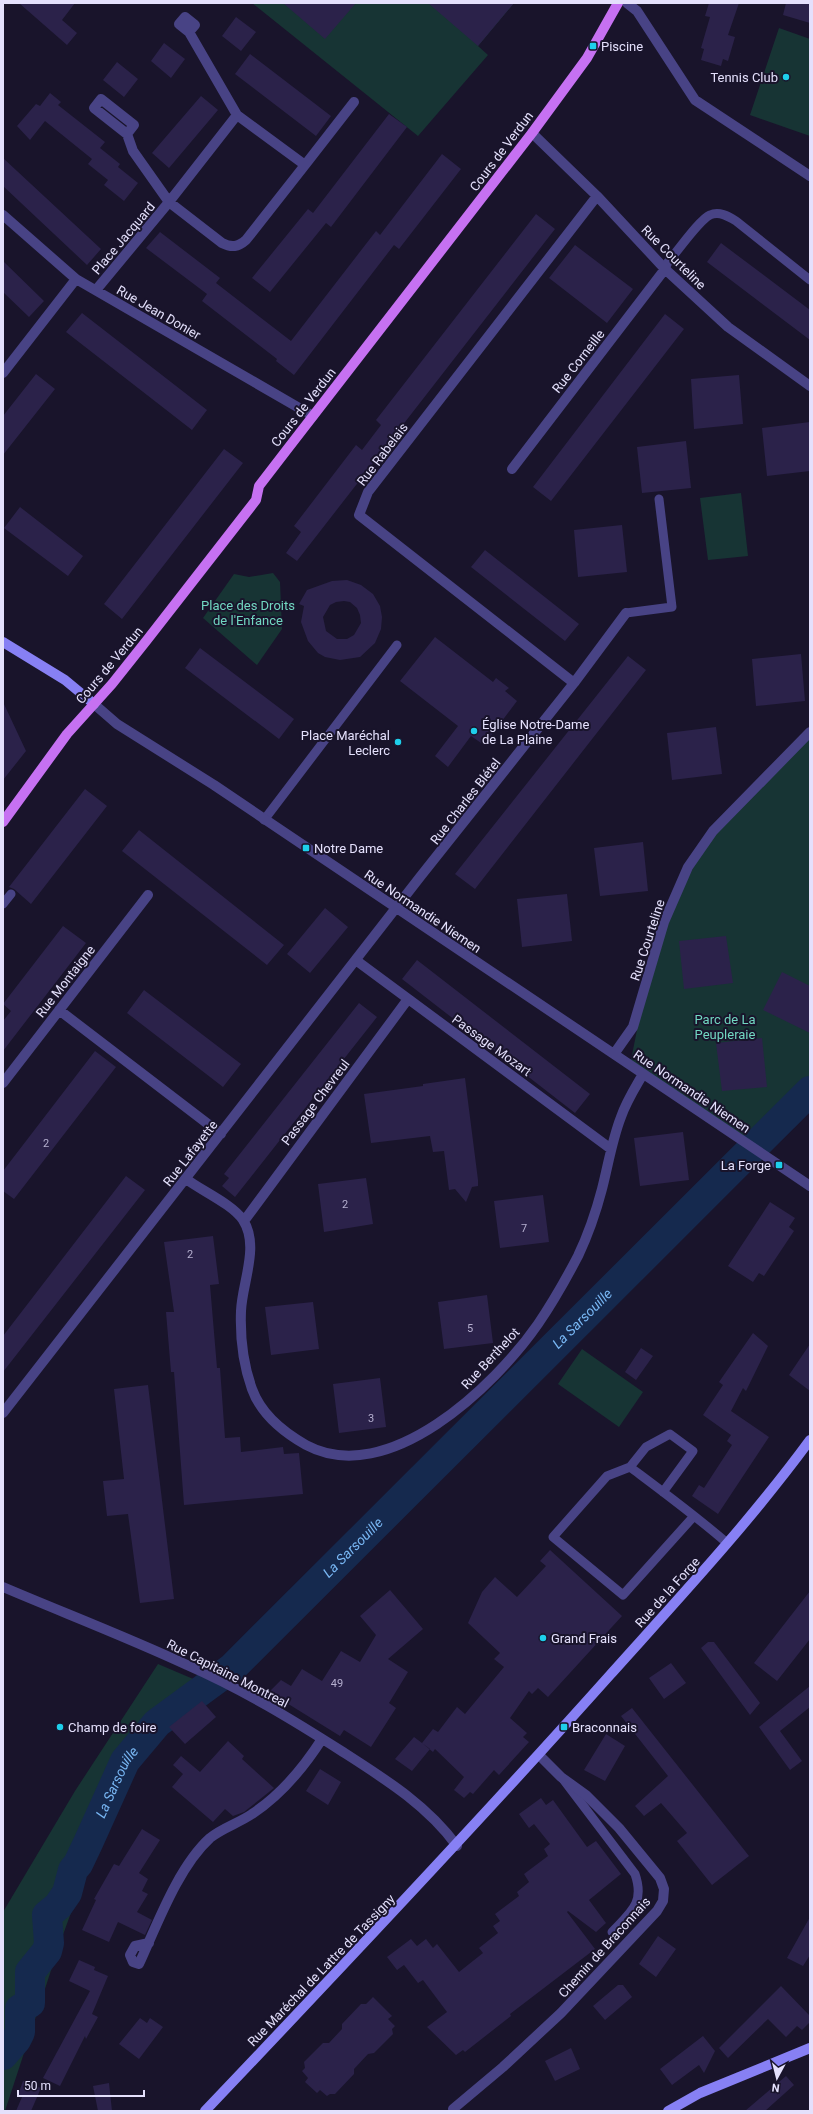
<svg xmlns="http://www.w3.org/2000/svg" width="813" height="2114" font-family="Roboto,sans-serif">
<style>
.green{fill:#173434}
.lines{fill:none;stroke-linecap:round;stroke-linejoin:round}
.river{stroke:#15294e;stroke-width:30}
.building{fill:#2b224a;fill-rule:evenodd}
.service{stroke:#484385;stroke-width:9}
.minor{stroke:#484385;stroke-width:10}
.secondary{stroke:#8780f4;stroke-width:10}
.primary{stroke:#c671f2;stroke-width:10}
.poi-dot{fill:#1ecfeb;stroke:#19142b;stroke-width:1.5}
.labels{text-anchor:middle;stroke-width:4;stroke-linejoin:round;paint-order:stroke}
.number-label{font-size:11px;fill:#b6b0d0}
.poi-label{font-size:13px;fill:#e4e0fc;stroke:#19142b;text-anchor:start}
.street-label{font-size:13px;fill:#e4e0fc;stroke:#19142b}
.park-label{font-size:13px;fill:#71d7c1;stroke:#19142b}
.water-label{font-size:14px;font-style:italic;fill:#78b6f3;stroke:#19142b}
</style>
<rect width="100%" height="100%" fill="#19142b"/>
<path class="green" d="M252,3H514L478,46L488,55L418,136Z
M779,28L810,39V136L750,115Z
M741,493L748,556L708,560L700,498Z
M273,573L280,582L282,629L257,665L203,618L234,574L249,577Z
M810,732V1087L741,1139L630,1065L646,985L664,922L713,831Z
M582,1349L643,1392L619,1427L558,1384Z
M158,1664L205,1684L157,1721L117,1786L60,1943L5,2111H3V1912L75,1791Z"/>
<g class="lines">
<path class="river" id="s1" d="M3,2055L16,2040L20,2032V2009L30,2003V1972L47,1951L49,1943L47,1915L58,1906L67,1893L73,1870L78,1864L88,1843L125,1761L157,1723L232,1668L810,1091"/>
</g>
<path class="building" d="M19,3H75L62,20L77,33L67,45Z
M283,3H356L325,39Z
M428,3H514L478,46Z
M709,3H739L728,35L735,37L728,61L723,59L721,66L701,60L704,49L701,48L710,17L705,16Z
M786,3H810V23L783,15Z
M236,17L256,32L241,51L222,36Z
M164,43L185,59L171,78L151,61Z
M250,54L331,116L316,136L235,74Z
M117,62L138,79L124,97L103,80Z
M50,93L61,102L58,105L105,142L100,148L120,164L118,167L138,183L124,201L104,185L108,180L88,164L92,159L45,121L30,140L17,126L36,104L40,106Z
M201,96L218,110L169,168L152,153Z
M389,114L407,127L331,227L326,223L270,292L252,278L308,209L313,213Z
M442,154L461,169L399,249L394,245L294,375L276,361L277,359L202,301L207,294L146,248L160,232L220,278L216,283L291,341L376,231L380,235Z
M3,158L101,249L87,265L3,186Z
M536,214L555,229L297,561L286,553L301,532L294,526L356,445L362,450L381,425L376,420Z
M721,243L810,310V340L707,262Z
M575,245L633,289L607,323L549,278Z
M3,261L44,301L29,317L3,292Z
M82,313L207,410L192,430L66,332Z
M665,314L684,329L551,501L533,487Z
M36,374L55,389L3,455V416Z
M739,375L743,424L694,429L691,379Z
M810,422V471L767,476L762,428Z
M686,441L691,488L642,493L637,447Z
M224,449L243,463L122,619L104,604Z
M20,507L83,556L68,576L4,528Z
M622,525L627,572L578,577L574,530Z
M485,550L579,624L565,641L471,567Z
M347,580L361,585L373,594L380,606L382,617L381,629L375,643L360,657L340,660L325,657L318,653L308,641L301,622L304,606L299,604L307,590L332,581ZM344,601L350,602L357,608L360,615L361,623L354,635L347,639H337L326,631L323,617L330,605L336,602Z
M435,637L493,682L496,678L509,688L505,691L517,701L484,745L471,736L448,767L435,756L458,726L400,681Z
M200,648L294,719L279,739L185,668Z
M801,654L805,701L756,706L752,659Z
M628,656L646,670L475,889L455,874Z
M3,702L26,751L3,780Z
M716,727L722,774L672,780L667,733Z
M85,789L107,806L31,904L14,889L9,887Z
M139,830L284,945L267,965L122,851Z
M643,842L648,891L600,896L594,848Z
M567,894L572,941L522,947L517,899Z
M325,908L348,927L310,973L287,954Z
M63,926L86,943L3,1051V1021L11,1011L3,1004Z
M726,936L733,983L684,989L679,941Z
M417,960L590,1094L575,1113L402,979Z
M782,972L810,986V1033L763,1010Z
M144,990L241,1064L223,1087L127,1013Z
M359,1003L377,1017L235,1197L222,1186L229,1178L224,1174Z
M762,1038L767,1087L722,1091L716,1043Z
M95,1051L116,1067L14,1199L3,1191V1171Z
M465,1078L478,1180V1186L472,1187L466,1202L455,1189L449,1190L444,1151L433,1152L430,1136L371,1143L364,1094L423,1086V1084Z
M683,1132L689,1180L640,1186L634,1138Z
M126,1176L145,1190L3,1372V1336Z
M366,1178L373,1224L324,1232L318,1184Z
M543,1195L549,1242L500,1248L494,1201Z
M770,1202L795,1218L789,1227L794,1231L764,1276L759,1273L753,1282L728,1266Z
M213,1236L219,1284L210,1285L217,1368H220L225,1438L240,1437L241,1452L283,1447L284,1454L299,1453L303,1494L184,1505L174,1372H171L166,1312H174L164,1242Z
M487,1295L493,1343L444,1349L438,1302Z
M313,1302L319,1349L271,1355L265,1307Z
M753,1333L768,1346L746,1391L743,1388L731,1411L769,1437L718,1514L692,1496L699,1485L704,1488L732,1445L727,1441L731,1435L703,1415L723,1385L719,1382Z
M810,1344V1391L789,1375Z
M641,1348L653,1356L636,1380L625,1372Z
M380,1378L386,1427L339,1433L333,1384Z
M148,1385L174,1599L140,1603L128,1514L107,1516L103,1481L124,1479L114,1389Z
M550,1550L622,1616L548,1697L538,1688L532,1694L529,1691L510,1718L527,1733L523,1737L529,1742L499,1775L494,1770L473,1794L470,1792L464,1798L454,1790L464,1777L435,1749L433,1752L422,1743L433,1729L438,1732L457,1707L465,1714L504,1667L494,1659L500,1653L468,1623L482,1592L495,1577L517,1597L546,1566L540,1561Z
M390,1590L423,1629L388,1659L408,1672L389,1703L396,1708L371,1747L344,1730L340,1736L269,1692L281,1680L291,1686L302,1669L322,1681L341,1651L360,1662L376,1635L360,1616Z
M810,1591V1639L777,1681L754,1663Z
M708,1642H714L760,1703L750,1715L701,1648Z
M671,1663L686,1683L664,1699L649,1678Z
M810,1686V1707L780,1731L802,1761L790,1770L759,1727Z
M202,1701L216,1717L185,1744L169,1727Z
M632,1708L749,1856L712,1885L677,1841L687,1833L661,1803L644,1816L635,1806L668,1776L621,1716Z
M606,1734L625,1746L605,1781L584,1770Z
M414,1737L430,1749L412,1771L395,1759Z
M228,1741L244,1756L242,1759L274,1788L244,1812L233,1816L225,1809L213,1822L172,1787L183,1774L173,1765L181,1756L200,1772Z
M320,1769L341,1782L328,1805L306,1791Z
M541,1798L546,1805L553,1800L587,1847L596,1841L621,1874L589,1900L606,1923L596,1932L568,1911L567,1912L595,1949L510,2014L511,2016L465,2052L463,2050L456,2055L427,2027L447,2012L423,1980L418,1983L404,1965L397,1970L387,1957L411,1939L417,1946L426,1939L433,1948L437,1944L459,1972L483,1953L479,1948L498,1933L493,1926L500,1921L495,1914L519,1896L517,1892L529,1882L524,1874L548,1856L544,1849L550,1844L534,1824L529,1828L519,1814Z
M142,1829L160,1840L139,1873L148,1879L142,1891L148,1894L137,1912L152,1920L145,1935L118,1922L109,1942L82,1930L96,1900L94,1899L114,1864L119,1866Z
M810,1917V1955L803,1966L787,1958Z
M658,1936L676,1949L656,1977L639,1964Z
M79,1960L95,1967L94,1970L108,1976L92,2014L98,2017L86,2039L85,2036L60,2086L43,2078L90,1991L69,1981Z
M618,1985H623L632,1997L605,2020L593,2006Z
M781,1986L810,2016V2022L802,2030L797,2026L786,2037L768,2019L728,2058L719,2048Z
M373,1997L392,2016L388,2019L395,2026L392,2029L393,2034L374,2053L368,2054L354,2069V2074L335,2094H330L327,2096L320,2090L317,2093L305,2082L308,2078L302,2071L305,2068L304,2062L323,2043H329L342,2029V2024L361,2004H366Z
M140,2018L147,2023L150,2018L163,2027L139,2059L119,2044Z
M703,2036L715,2051L704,2073L699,2065L672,2085L660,2069Z
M571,2048L580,2069L555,2081L545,2061Z
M786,2076L794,2085L765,2111H745Z
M23,2081L41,2088L31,2111H16L22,2097L18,2095Z
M109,2083L112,2111H98L93,2086Z"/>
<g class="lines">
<path class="service" d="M665,269L668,262C677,252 700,219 710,215C719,211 728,216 736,221L810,280
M626,613L672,607L659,499
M264,820L397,645
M3,904L11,894
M630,1467L646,1447L670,1434L693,1451L663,1492
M694,1516L623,1595L553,1537L607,1476L630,1467C662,1491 696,1516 727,1543
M563,1779L635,1874C645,1903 631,1912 612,1932"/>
<path class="minor" d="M627,3L637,11L695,100L810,176
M189,32L195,25L185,17L179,24L189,32L237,115
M532,133L597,196L665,269L728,327L810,386
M305,165L354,102
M3,215L76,279L313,416
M96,290L169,202L237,115L305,165L246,240C238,247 232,248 222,243L169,202L133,151L127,134L94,108L101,99L134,125L127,134
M3,373L76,279
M512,469L665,269
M574,683L359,515L368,492L597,196
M94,704L117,724L214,785L810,1186
M357,961L611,1149
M59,1010L221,1134
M614,1054L633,1027L664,922L688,867L713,831L810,732
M3,1083L148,895
M186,1179C202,1191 232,1204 243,1220C260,1246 242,1283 241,1311C240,1337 243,1364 252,1389C261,1414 283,1432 306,1445C388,1489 495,1386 538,1324C553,1302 566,1279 578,1256C588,1235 596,1212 602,1189C608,1166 612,1140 621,1117C626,1102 635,1088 643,1074
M244,1221L408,999
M3,1413L420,877L574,683L626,613
M3,1587C64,1613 127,1637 187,1665C242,1689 293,1720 343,1752C385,1779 427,1805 457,1846
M149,1943L135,1946L130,1955L133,1962L139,1964C157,1925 178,1867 210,1838C222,1828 239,1823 252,1814C281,1795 304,1767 322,1739
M453,2109L503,2067L561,2013L657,1911L663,1901L664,1889L660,1878L619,1828L586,1795L561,1777L539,1755"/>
<path class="secondary" d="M3,642L65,680L94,704
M205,2111C342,1967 478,1823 610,1675C679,1598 749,1523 810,1440
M668,2111L700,2093L810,2048"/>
<path class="primary" d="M3,822L67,734L112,684L147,640L256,500L259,486L289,447L532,133L587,58L618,3"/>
</g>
<g class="poi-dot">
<rect x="589" y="42" width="8" height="8" rx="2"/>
<circle cx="786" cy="77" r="4"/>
<circle cx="474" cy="731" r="4"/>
<circle cx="398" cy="742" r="4"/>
<rect x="302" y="844" width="8" height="8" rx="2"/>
<rect x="775" y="1161" width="8" height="8" rx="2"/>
<circle cx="543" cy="1638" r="4"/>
<circle cx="60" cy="1727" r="4"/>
<rect x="560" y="1723" width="8" height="8" rx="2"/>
</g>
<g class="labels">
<g class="number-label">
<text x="46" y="1147">2</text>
<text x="345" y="1208">2</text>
<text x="524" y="1232">7</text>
<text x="190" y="1258">2</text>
<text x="470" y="1332">5</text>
<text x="371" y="1422">3</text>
<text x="337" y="1687">49</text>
</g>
<g class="poi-label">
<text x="601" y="51">Piscine</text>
<text x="778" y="82" text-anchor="end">Tennis Club</text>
<text x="482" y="729">Église Notre-Dame<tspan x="482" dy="15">de La Plaine</tspan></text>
<text x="390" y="740" text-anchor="end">Place Maréchal<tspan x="390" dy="15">Leclerc</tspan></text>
<text x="314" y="853">Notre Dame</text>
<text x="771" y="1170" text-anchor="end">La Forge</text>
<text x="551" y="1643">Grand Frais</text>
<text x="68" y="1732">Champ de foire</text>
<text x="572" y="1732">Braconnais</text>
</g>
<g class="street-label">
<text transform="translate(501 151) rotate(-53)" y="5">Cours de Verdun</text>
<text transform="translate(123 238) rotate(-50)" y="5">Place Jacquard</text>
<text transform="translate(674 257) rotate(45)" y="5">Rue Courteline</text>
<text transform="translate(159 312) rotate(30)" y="5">Rue Jean Donier</text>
<text transform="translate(578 361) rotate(-52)" y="5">Rue Corneille</text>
<text transform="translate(303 407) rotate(-52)" y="5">Cours de Verdun</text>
<text transform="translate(382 454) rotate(-53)" y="5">Rue Rabelais</text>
<text transform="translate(109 665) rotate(-50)" y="5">Cours de Verdun</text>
<text transform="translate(465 801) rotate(-52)" y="5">Rue Charles Blétel</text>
<text transform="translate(423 911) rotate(34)" y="5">Rue Normandie Niemen</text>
<text transform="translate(647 940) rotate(-72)" y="5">Rue Courteline</text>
<text transform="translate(65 981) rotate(-52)" y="5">Rue Montaigne</text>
<text transform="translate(492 1045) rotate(36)" y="5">Passage Mozart</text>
<text transform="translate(692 1091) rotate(34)" y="5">Rue Normandie Niemen</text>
<text transform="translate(315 1102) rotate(-53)" y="5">Passage Chevreul</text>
<text transform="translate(190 1153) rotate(-52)" y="5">Rue Lafayette</text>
<text transform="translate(490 1358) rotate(-47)" y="5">Rue Berthelot</text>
<text transform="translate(667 1592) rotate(-48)" y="5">Rue de la Forge</text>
<text transform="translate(228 1673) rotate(27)" y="5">Rue Capitaine Montreal</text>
<text transform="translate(604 1947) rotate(-48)" y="5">Chemin de Braconnais</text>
<text transform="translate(321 1970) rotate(-46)" y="5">Rue Maréchal de Lattre de Tassigny</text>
</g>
<g class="park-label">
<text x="248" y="610">Place des Droits<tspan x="248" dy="15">de l'Enfance</tspan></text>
<text x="725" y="1024">Parc de La<tspan x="725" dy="15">Peupleraie</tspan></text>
</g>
<g class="water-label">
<text dy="5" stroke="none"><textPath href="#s1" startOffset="970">La Sarsouille</textPath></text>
<text dy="5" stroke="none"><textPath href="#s1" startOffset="646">La Sarsouille</textPath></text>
<text dy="5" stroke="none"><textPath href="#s1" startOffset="310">La Sarsouille</textPath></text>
</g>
</g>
<rect width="813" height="2114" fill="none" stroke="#e4e0fc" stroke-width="8"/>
<g transform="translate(777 2078) rotate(187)" stroke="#19142b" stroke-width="3" paint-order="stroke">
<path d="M0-3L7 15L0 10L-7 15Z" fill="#e4e0fc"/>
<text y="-6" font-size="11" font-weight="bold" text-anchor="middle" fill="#e4e0fc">N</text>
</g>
<path d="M18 2090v6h126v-6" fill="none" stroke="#e4e0fc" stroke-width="2"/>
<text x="24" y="2090" font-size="12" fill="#e4e0fc" stroke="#19142b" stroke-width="3" paint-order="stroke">50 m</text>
</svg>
